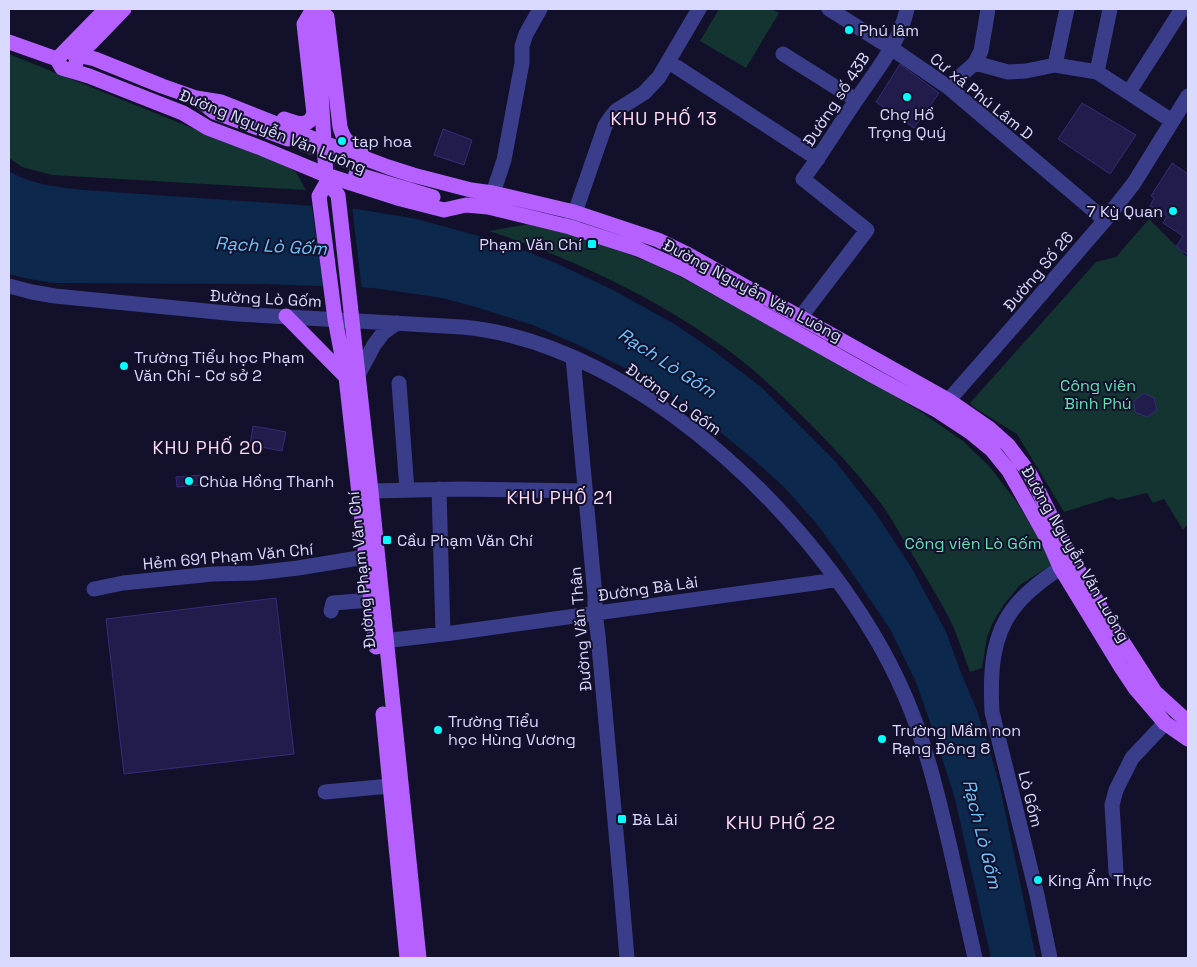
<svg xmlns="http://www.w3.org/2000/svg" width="1197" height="967" font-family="'Space Grotesk',sans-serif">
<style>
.green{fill:#133430}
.water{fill:#0c294d}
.pier{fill:#12102a}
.building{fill:#211c4b;stroke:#352d78}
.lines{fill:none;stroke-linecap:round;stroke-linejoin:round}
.major-tunnel{stroke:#302e4a;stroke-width:15;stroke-dasharray:15 8;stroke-linecap:butt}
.minor{stroke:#3a3e8a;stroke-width:15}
.major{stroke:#b560ff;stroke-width:15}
.poi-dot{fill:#05fcff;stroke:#12102a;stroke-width:2}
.labels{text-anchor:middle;stroke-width:4;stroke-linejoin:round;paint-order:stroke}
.poi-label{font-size:16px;fill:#dad9ff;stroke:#12102a;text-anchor:start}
.street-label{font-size:16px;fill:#dad9ff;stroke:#12102a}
.park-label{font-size:16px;fill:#61e3b7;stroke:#12102a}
.neighbourhood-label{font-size:18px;letter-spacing:1px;fill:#ffdbf5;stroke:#12102a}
.water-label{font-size:18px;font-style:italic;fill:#67c6ff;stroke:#12102a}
</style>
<rect width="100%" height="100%" fill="#12102a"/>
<path class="green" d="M719,9H771L779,13L746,68L700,41Z
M9,54L284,165L296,172L306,190L52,175L22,167L9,158Z
M1149,219L1188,258V524L1183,530L1164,499L1153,503L1147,493L1118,500L1112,497L1064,512L1017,434L975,408L970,403L1096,262L1116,257Z
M534,223L597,242L656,265L679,276L858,373L921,412L963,441L989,466L1016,501L1054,563L1020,585L1005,603L993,622L987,637L982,668L970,672C963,653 957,633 948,616C935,591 920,568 906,544C898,531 891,517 882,505C856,471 827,440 796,410C771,385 745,361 715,341C646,293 569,257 489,231Z"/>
<path class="water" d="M9,171C31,185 59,187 84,190L357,209L417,219L486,238L515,247L558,264L615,291L676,325L711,349L761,387L835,461L875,512L911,567L946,632L961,673L976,708L987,741L1000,787L1036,958H991L955,799L939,748L916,682L890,629L846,564L817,524L784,487L752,458L699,415L646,379L585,348L533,325L472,306L442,298L374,288L264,284L54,283L29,279L9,274Z"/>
<path class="pier" d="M311,202L352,206L362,290L324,289Z"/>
<path class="building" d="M900,64L939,93L914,128L876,102Z
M1082,103L1136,135L1110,174L1058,139Z
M443,129L472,140L464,165L434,155Z
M1172,163L1188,174V255L1176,247L1183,236L1163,223L1167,216L1150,206L1154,198L1151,196Z
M1144,393L1154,398L1157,410L1147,417L1135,412L1134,401Z
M253,426L286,432L282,451L250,445Z
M201,475V485L177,487L176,477Z
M276,598L294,754L124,774L106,619Z"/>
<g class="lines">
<path class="major-tunnel" d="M302,144L357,165"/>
<path class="minor" d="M829,9L891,48L948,87L1105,220
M783,54L856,100
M669,62L818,159
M975,63L1008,72L1026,71L1055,65L1097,72L1172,121
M1055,65L1067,9
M1097,72L1110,9
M948,87L975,63L981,51L988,9
M1129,92L1182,9
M493,193L504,160L522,63V46L526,34L540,9
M570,227L605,126L611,117L617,110L644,93L659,77L699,9
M9,286L32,292L55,296L237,314L462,327C643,343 836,536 905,696C926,744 938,796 950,847C958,884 967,921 975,958
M793,327L867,230L803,179C822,154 837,128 855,102C874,73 900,43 907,9
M573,357L595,596V613L598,635L620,876L627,958
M358,375L374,345L383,333L397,323
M399,383L407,490
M940,410L1012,328L1105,220L1134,183L1188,96
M439,489L443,634
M371,491L461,489L585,491
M94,589L123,583L213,574L255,573L298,568L365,557
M331,611L333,603L371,600
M375,642L452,633L822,582L836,579
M325,792L390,786
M1116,872L1112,805L1116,790L1132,758L1165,723
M1050,958L1037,895L992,712C990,674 991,634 1017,604C1031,587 1053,573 1071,560"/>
<path class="major" d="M316,9L326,175L327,182L338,195L371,491L419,958
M319,9L327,17L340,127C344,142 349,144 363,149
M9,42L57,59L62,68L89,76L183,113L208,128L261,148L326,175L401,199L444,210L466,205L488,207L570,227L638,249L685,270L870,374L938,411L970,432L992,450L1009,471L1049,542L1060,567L1121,667L1135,688L1165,723L1188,739
M66,51L78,55L95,59L162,86L196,98L221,102L324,143L388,167L413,175L471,190L493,193L574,212L658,240L687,254L948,400L990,429L1008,445L1030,474L1072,559L1101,608L1155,692L1188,722
M60,56L106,9
M76,63L78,55L91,43L124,9
M198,99L214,112L288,139
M284,119C291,121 302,127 309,121C311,120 312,117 314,114L304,24L313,9
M356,174L433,197
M327,182L319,196L335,319L346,377L376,647
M286,316L346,377
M383,714L407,958"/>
</g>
<g class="poi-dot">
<circle cx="849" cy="30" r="5"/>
<circle cx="907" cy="97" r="5"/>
<circle cx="342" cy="141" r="5"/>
<circle cx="1173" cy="211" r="5"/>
<rect x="587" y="239" width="10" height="10" rx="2.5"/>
<circle cx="124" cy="366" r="5"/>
<circle cx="189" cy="481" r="5"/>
<rect x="382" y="535" width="10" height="10" rx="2.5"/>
<circle cx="438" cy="730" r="5"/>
<circle cx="882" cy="739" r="5"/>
<rect x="617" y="814" width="10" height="10" rx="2.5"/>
<circle cx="1038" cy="880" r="5"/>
</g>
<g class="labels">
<g class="poi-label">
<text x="859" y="36">Phú lâm</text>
<text x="907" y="120" text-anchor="middle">Chợ Hồ<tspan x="907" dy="18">Trọng Quý</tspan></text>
<text x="352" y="147">tap hoa</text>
<text x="1163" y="217" text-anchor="end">7 Kỳ Quan</text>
<text x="582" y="250" text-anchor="end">Phạm Văn Chí</text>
<text x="134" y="363">Trường Tiểu học Phạm<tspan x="134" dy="18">Văn Chí - Cơ sở 2</tspan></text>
<text x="199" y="487">Chùa Hồng Thanh</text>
<text x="397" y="546">Cầu Phạm Văn Chí</text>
<text x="448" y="727">Trường Tiểu<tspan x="448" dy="18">học Hùng Vương</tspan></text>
<text x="892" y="736">Trường Mầm non<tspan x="892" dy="18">Rạng Đông 8</tspan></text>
<text x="632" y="825">Bà Lài</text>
<text x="1048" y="886">King Ẩm Thực</text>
</g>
<g class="street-label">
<text transform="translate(982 96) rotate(39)" y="6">Cư xá Phú Lâm D</text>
<text transform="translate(836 99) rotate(-57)" y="6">Đường số 43B</text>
<text transform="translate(273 131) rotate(22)" y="6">Đường Nguyễn Văn Luông</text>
<text transform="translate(1038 271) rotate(-50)" y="6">Đường Số 26</text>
<text transform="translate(753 290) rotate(28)" y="6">Đường Nguyễn Văn Luông</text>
<text transform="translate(266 298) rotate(3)" y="6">Đường Lò Gốm</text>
<text transform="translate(674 399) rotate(35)" y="6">Đường Lò Gốm</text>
<text transform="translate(1076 554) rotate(60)" y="6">Đường Nguyễn Văn Luông</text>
<text transform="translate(228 556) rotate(-5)" y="6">Hẻm 691 Phạm Văn Chí</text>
<text transform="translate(361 570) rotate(-96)" y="6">Đường Phạm Văn Chí</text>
<text transform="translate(648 588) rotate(-8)" y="6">Đường Bà Lài</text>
<text transform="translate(580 629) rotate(-95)" y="6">Đường Văn Thân</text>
<text transform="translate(1031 799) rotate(76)" y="6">Lò Gốm</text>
</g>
<g class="park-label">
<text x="1098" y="391">Công viên<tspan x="1098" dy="18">Bình Phú</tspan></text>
<text x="973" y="549">Công viên Lò Gốm</text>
</g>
<g class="neighbourhood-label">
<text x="664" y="125">KHU PHỐ 13</text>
<text x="208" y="454">KHU PHỐ 20</text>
<text x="560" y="504">KHU PHỐ 21</text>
<text x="781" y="829">KHU PHỐ 22</text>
</g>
<g class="water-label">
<text transform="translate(271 246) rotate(3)" y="6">Rạch Lò Gốm</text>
<text transform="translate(667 363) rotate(33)" y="6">Rạch Lò Gốm</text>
<text transform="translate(982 834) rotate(76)" y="6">Rạch Lò Gốm</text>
</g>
</g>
<rect width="1197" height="967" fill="none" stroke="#dad9ff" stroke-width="20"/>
</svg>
